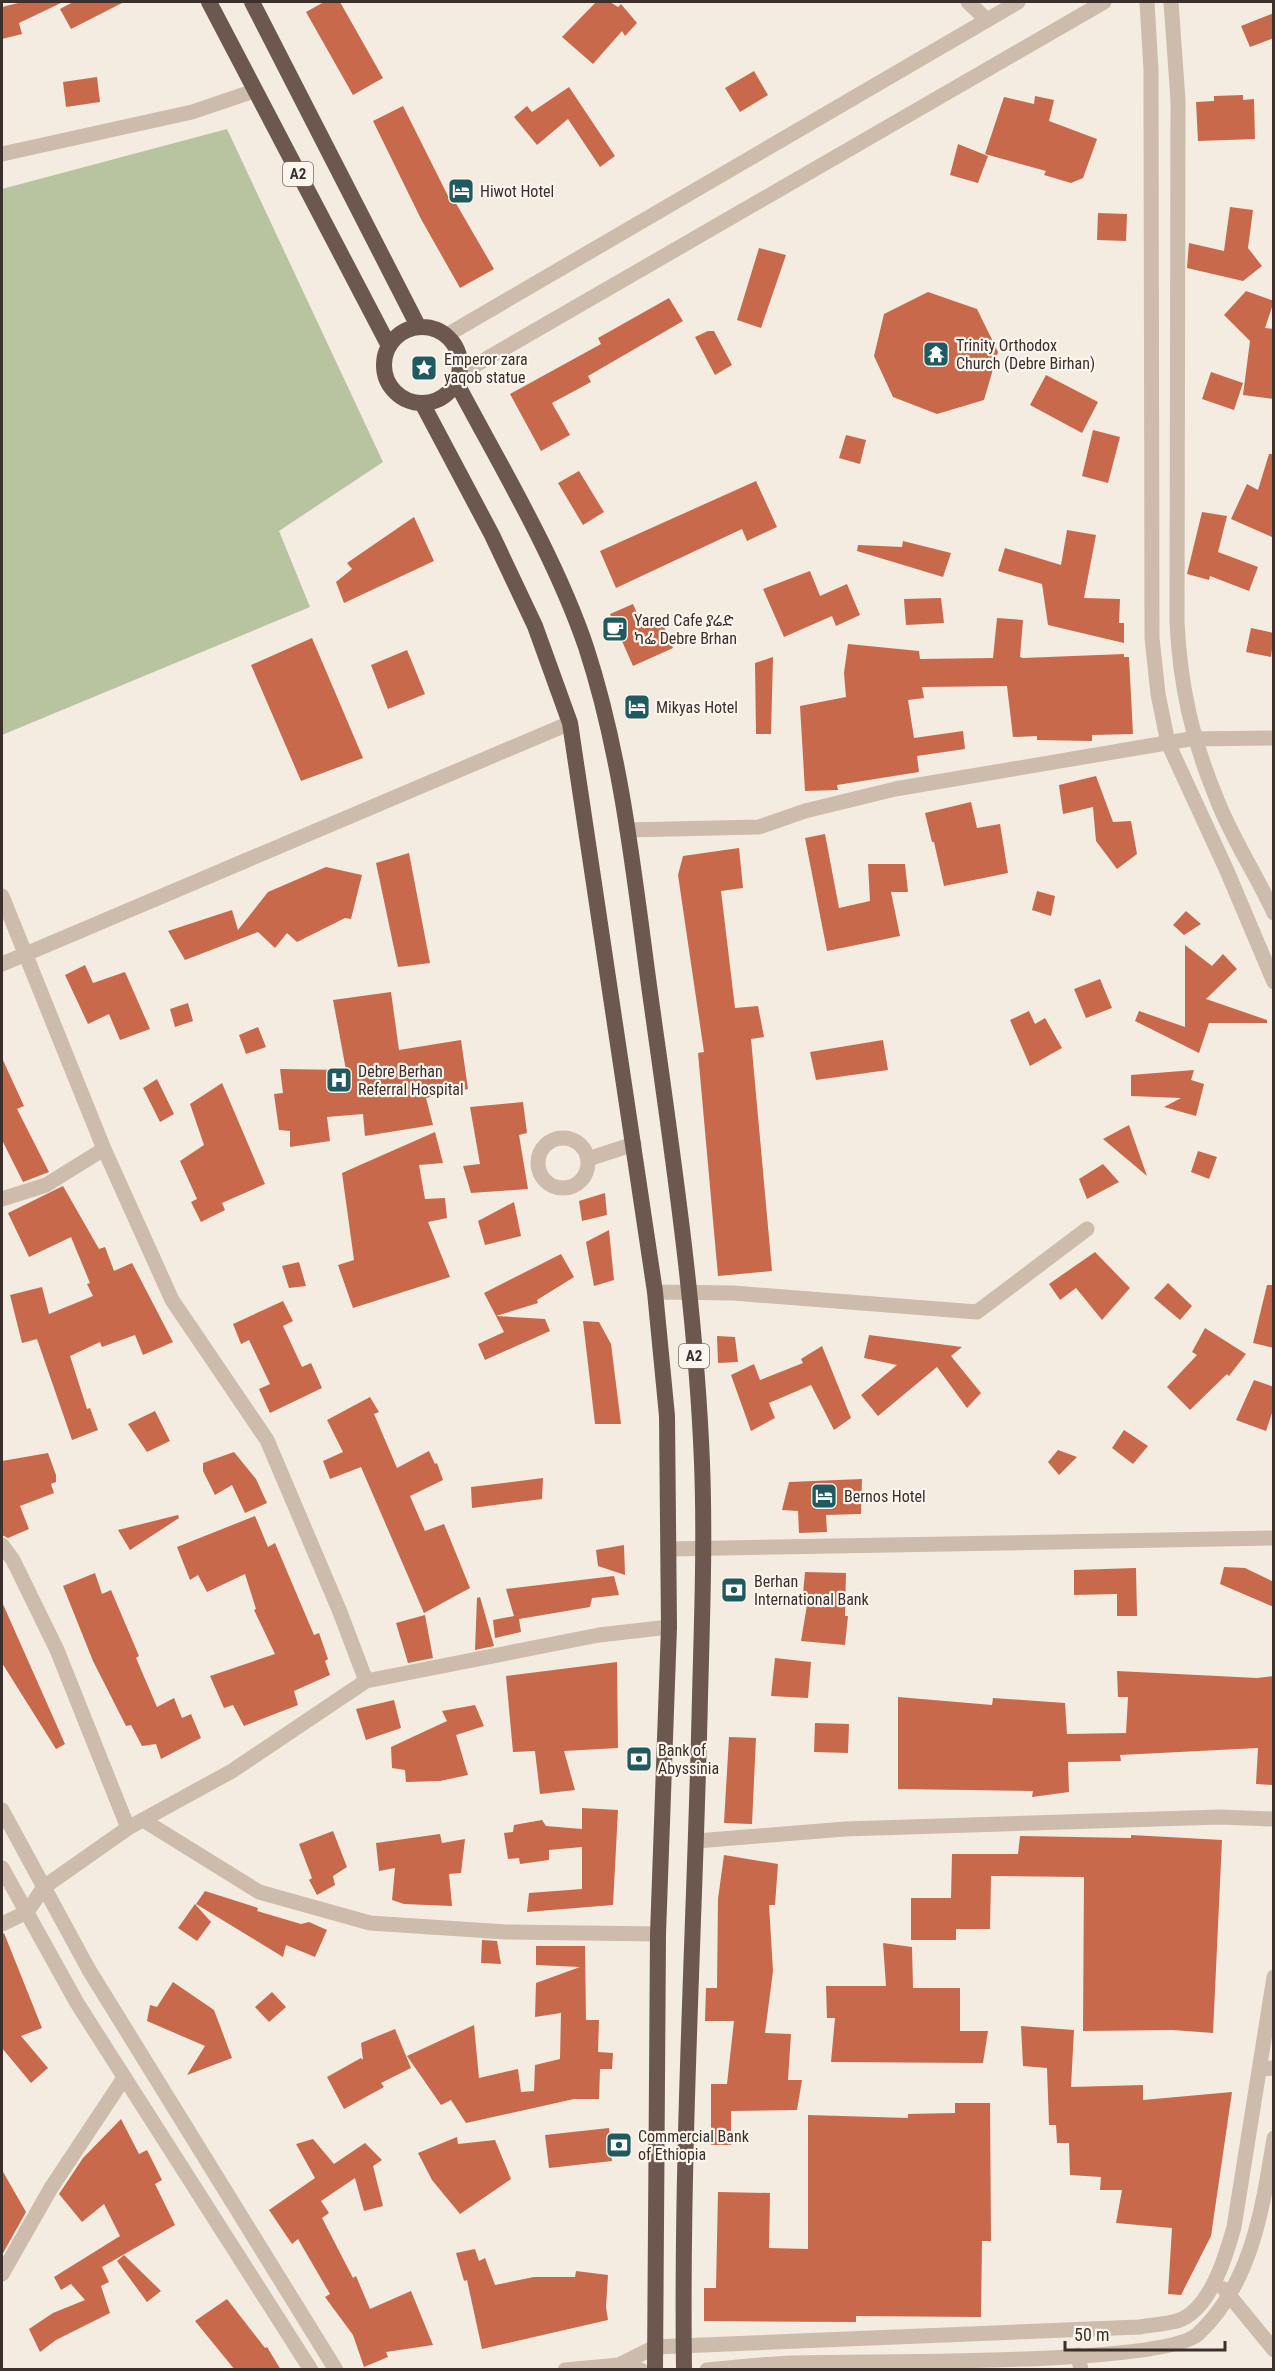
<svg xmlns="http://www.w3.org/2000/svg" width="1275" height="2371" font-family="'Roboto Condensed','Noto Sans Ethiopic',sans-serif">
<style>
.green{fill:#b8c4a0}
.building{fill:#c8694b}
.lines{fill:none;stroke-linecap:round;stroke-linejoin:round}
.minor{stroke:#cdbbac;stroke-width:15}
.tertiary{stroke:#cdbbac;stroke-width:15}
.trunk{stroke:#6c584f;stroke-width:16}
.labels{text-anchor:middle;stroke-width:4.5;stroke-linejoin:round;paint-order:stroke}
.shield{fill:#fbf5ee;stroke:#756b66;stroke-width:1.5}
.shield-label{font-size:15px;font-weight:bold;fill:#3b302b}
.poi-label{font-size:16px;fill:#3b302b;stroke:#fbf5ee;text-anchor:start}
</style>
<rect width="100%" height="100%" fill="#f4ebe1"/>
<path class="green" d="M227,129L383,462L279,531L310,607L2,735V189Z"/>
<path class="building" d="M22,2H63L19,23L22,34L2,39V7Z
M73,2H124L71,29L60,9Z
M324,2H340L383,78L353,95L306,12Z
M596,2H610L618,7L621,4L637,23L625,36L622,31L593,64L562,37Z
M1274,13V38L1250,47L1241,26Z
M754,71L768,95L740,112L725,88Z
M97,77L100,102L66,107L63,82Z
M569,87L615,156L600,167L568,119L537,145L514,117L527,106L532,112Z
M1243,95V100L1254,99L1255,139L1198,141L1196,102L1214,101V96Z
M1035,96L1054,100L1049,121L1097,139L1083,178L1071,183L1044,175L1046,171L985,154L1004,97L1034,104Z
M403,106L451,202L454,200L494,269L460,288L421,219L373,121Z
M958,144L988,156L978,183L950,175Z
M1230,207L1253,210L1248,248L1262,266L1243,281L1187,268L1189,243L1224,251Z
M1098,213L1127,214L1126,241L1097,240Z
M759,248L786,255L761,328L737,320Z
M1246,291L1274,301L1265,328L1274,329V399L1243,395L1250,341L1224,315Z
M928,292L977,309L998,352L984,400L937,414L893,397L874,356L884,314Z
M669,298L683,321L588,376L591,382L552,403L570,435L541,451L510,394L601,344L598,338Z
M708,331H714L732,365L715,375L695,337Z
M1211,372L1243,383L1234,410L1202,399Z
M1046,375L1098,402L1082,433L1030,405Z
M1093,430L1120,437L1108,483L1082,476Z
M846,435L866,440L860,464L839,458Z
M1269,454H1274V538L1231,519L1247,484L1258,490Z
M579,471L604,512L583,525L558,483Z
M756,481L777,527L747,541L742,529L616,588L600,551Z
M1202,512L1227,516L1218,552L1258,567L1249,591L1210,576L1209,580L1187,574Z
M414,517L434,561L344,603L336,582L352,569L347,563Z
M1067,530L1096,535L1084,598L1120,599L1119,623H1124V643L1048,625L1042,584L998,571L1005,548L1061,565Z
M903,541L951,553L943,577L857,551L858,545L902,547Z
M810,571L820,596L847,584L860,615L836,626L832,616L784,637L763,589Z
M941,598L944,623L906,625L904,599Z
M633,604L641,623L659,615L673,648L633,666L610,614Z
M997,618L1023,620L1020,657L1023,658L1124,654V657H1129L1133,734L1092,735V741L1037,740V736L1013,737L1007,686L922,687L924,698L908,700L914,738L963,731L965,749L917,756L919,772L837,785L838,790L805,791L800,706L846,697L844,673L848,644L919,651L920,659L993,658Z
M1251,628L1274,633L1271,657L1246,652Z
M312,638L363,758L301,781L251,665Z
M407,650L425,694L388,709L371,665Z
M773,657L771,734H756L755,663Z
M1096,776L1113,822L1131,821L1137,854L1117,869L1096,841L1093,807L1063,814L1059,785Z
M971,802L977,828L1000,824L1008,873L944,886L934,842H932L925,813Z
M825,834L839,908L870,901L868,864H905L908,892H891L900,936L827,951L805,838Z
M739,848L743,888L721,891L735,1008L758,1006L764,1037L751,1039L772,1271L718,1276L698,1053L704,1052L678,875L683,856Z
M409,853L430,963L398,967L376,863Z
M326,867L362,875L351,919L345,918L297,942L287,933L275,948L258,932L185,960L168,931L232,910L238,930L268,892Z
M1037,891L1055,896L1051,916L1032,910Z
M1186,911L1201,924L1184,935L1173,925Z
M1185,945L1212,966L1223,954L1237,969L1206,999L1267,1020V1023H1209L1199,1053L1135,1021L1139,1011L1185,1027Z
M85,965L93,983L125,972L150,1029L120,1040L109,1014L88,1024L65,975Z
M1100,979L1112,1008L1086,1018L1074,989Z
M391,992L399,1050L461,1040L468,1089L426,1098L433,1125L365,1136L363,1114L327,1117L330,1141L290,1147V1131L279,1130L274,1094L283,1093L280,1069L346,1070L333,1000Z
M188,1003L193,1021L175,1027L170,1009Z
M1029,1011L1035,1024L1045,1018L1062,1048L1030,1066L1010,1020Z
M258,1027L266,1047L246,1054L239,1035Z
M883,1040L888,1070L816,1080L810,1052Z
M2,1058L24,1106L17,1109L49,1172L23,1182L2,1140Z
M1194,1070L1191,1080L1204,1084L1196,1116L1164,1107L1181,1098L1131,1096V1075Z
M157,1079L174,1114L160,1122L143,1088Z
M222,1083L265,1184L222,1203L225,1210L201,1222L191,1202L197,1199L180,1161L204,1145L190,1104Z
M523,1102L527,1133L519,1135L528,1189L471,1193L463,1166L480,1164L470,1107Z
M1129,1125L1147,1176L1103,1139Z
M435,1132L443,1163L419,1165L425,1199L445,1198L447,1218L428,1222L450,1277L353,1308L338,1265L354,1260L342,1173Z
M1198,1151L1217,1157L1209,1179L1191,1172Z
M1103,1164L1119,1182L1087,1199L1079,1179Z
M63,1186L99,1249L105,1247L114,1271L132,1263L173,1342L143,1355L135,1335L102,1347L100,1342L70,1356L87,1409L90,1408L98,1430L72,1440L37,1339L22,1343L10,1295L42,1287L49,1314L93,1296L87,1284L90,1283L71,1237L29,1257L8,1213Z
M605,1193L607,1215L582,1221L579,1201Z
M514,1202L521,1236L485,1245L478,1221Z
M609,1230L614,1280L594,1286L586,1242Z
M1095,1252L1130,1288L1102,1320L1076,1288L1060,1300L1049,1284Z
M561,1254L574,1277L537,1300L538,1303L496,1316L484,1293Z
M299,1262L306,1286L289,1288L282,1266Z
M1168,1283L1192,1306L1180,1320L1154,1298Z
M1267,1285H1274V1348L1253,1343Z
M283,1301L293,1321L283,1326L302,1367L311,1363L322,1388L270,1413L259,1389L270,1384L249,1340L241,1344L233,1324Z
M496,1316L545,1319L550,1331L485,1360L478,1344L504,1332Z
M583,1321L599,1322L611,1344L621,1424H595Z
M1205,1328L1246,1354L1229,1376L1227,1374L1190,1410L1167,1387L1197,1355L1192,1352Z
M869,1335L962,1347L951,1356L981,1393L967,1408L937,1367L878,1416L861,1395L897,1365L864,1358Z
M717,1336L735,1337L738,1362L718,1363Z
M822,1346L851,1418L834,1430L811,1385L769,1403L775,1418L751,1431L731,1375L754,1364L760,1380L803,1363L801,1359Z
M1254,1380L1274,1387V1407L1266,1431L1236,1420Z
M370,1397L379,1412L374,1414L397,1468L429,1451L435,1464L437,1463L443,1480L410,1496L425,1531L444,1524L470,1588L424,1613L361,1467L330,1479L323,1461L343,1452L327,1420Z
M155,1411L170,1441L147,1452L128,1424Z
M1124,1430L1148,1446L1133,1464L1112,1448Z
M1058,1450L1077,1457L1059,1475L1048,1462Z
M234,1452L256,1479L267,1503L245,1513L232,1485L215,1495L203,1471V1463Z
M48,1453L56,1475V1482L51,1484L54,1493L20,1506L29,1529L8,1538L2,1535V1461Z
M543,1478L542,1499L472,1508L471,1487Z
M862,1479L861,1514L826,1515L827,1532L799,1533L798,1511L782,1510L789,1482Z
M178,1515L179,1518L130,1550L118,1530Z
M255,1516L268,1547L275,1543L314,1635L319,1633L328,1659L325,1661L330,1675L294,1691L298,1705L244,1726L233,1705L224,1708L210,1676L275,1654L254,1610L256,1609L245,1574L207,1592L198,1575L190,1580L177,1547Z
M624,1545L625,1575L598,1566L596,1550Z
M1224,1567L1245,1568L1274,1582V1607L1220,1584Z
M1136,1568L1137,1616H1117V1594L1074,1595V1570Z
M805,1572L846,1573L845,1616H848L845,1645L801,1641L807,1605H802Z
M95,1573L102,1594L111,1590L139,1656L136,1658L157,1707L174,1698L182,1718L191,1714L201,1738L161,1759L156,1744L142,1746L131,1725L126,1726L93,1661L63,1586Z
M614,1576L619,1595L592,1598L590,1607L519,1619L521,1632L495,1638L493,1620L514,1616L506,1589Z
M480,1597L494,1646L475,1650L477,1598Z
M2,1602L65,1744L56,1749L2,1663Z
M425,1615L433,1658L408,1663L396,1623Z
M775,1658L811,1662L808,1698L771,1696Z
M617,1662L618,1748L564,1751L575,1790L540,1794L535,1751L513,1752L506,1676Z
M1117,1671L1257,1678L1274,1676V1785L1256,1784L1258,1748L1120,1755L1121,1761L1068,1762L1069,1792L1032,1797L1033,1791L898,1789V1697L992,1705L993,1698L1065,1703L1067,1734L1126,1733L1128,1697H1118Z
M394,1700L401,1728L366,1740L356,1709Z
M475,1705L484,1726L456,1735L468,1775L440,1781L406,1782L405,1770L392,1768L391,1747L447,1721L442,1711Z
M815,1723L849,1724L848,1753L814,1752Z
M729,1737L756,1738L752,1824L724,1823Z
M582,1808L618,1810L613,1905L527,1912L529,1893L582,1889V1847L549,1850V1860L520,1864L519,1858L508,1859L504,1833L513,1832L514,1825L542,1820L546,1826L582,1829Z
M333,1831L347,1867L333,1876L335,1885L317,1895L309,1880L312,1878L299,1844Z
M440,1834L442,1843L465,1839L461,1873L449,1874L452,1906L404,1904L392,1900L395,1868L379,1871L376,1843Z
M1131,1835L1222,1840L1213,2033L1173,2030L1083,2031L1084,1877L991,1876L990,1929H956V1940H911V1898H951L952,1854H1018L1020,1836L1131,1838Z
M724,1855L778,1864L775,1905H769L773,1971L765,2033L791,2034L788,2080H802L797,2110L731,2111V2145H711V2084H727L734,2021H705L706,1988H717L718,1899Z
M205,1891L258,1908L257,1911L301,1924L309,1922L327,1930L315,1957L286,1945L283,1957L196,1904Z
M195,1904L211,1922L197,1941L178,1928Z
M4,1933L42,2028L21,2036L48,2068L31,2083L2,2048V1934Z
M482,1940L497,1941L501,1964L481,1963Z
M883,1943L912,1947L913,1988H960V2031H988L983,2063L831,2062L835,2018H827L826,1986H886Z
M536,1946H585L586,2020H599L598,2052L613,2053L612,2069H600L599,2099H574L466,2123L451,2100L441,2105L407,2056L474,2025L479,2078L518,2069L521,2092L534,2091L535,2065L560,2059L561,2013L535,2017L536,1983L580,1967L536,1965Z
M173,1982L214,2010L232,2058L187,2075L205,2046L147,2021L150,2005L157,2007Z
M272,1992L286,2007L269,2022L255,2007Z
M1021,2026L1074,2030L1071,2087L1143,2085V2100L1232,2092L1211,2236L1181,2295L1168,2294L1172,2228L1116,2223L1122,2190H1100L1101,2177L1070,2175L1069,2143H1057L1056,2125H1049L1047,2068L1023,2066Z
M395,2029L411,2068L381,2083L384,2087L344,2109L327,2077L361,2058L363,2060L361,2043Z
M955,2103H990L991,2241H982L981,2317L856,2316V2322L704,2321V2288H716L718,2192L770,2193L769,2248L808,2249V2115L908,2118V2114L955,2113Z
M121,2119L139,2154L147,2150L162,2180L155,2184L175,2225L102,2267L109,2282L101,2286L110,2313L56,2340L40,2352L29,2329L53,2313L85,2300L71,2284L61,2290L54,2277L120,2236L104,2204L82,2222L59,2194L83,2158Z
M609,2128L612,2161L549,2168L545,2135Z
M457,2137L458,2144L495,2140L511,2179L460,2214L432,2180L418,2153Z
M313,2139L334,2164L365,2143L382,2160L373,2166L383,2206L364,2211L355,2178L321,2201L329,2213L322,2218L353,2278L356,2276L370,2309L411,2291L433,2345L386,2352L388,2357L364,2367L353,2335L325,2297L330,2294L298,2239L292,2244L269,2210L315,2178L296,2144Z
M2,2170L26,2212L2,2255Z
M475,2249L479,2261L485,2258L495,2285L534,2277H575L576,2271L608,2275L606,2307L608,2320L482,2349L467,2280L464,2281L456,2253Z
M124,2255L161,2291L147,2302L117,2261Z
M227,2299L265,2348L267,2347L281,2370H235L195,2321Z"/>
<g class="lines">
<path class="minor" d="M968,2L987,20
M627,830L759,827L805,811L895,789L1190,739L1274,738
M2,896L104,1149L46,1185L2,1199
M2,964L570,723
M538 1163a25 25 0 1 1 50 0a25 25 0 1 1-50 0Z
M104,1149L172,1300L267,1440L340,1612L366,1681
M588,1159L634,1144
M655,1292L733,1293L977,1312L1087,1229
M2,1545L13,1560L57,1650L128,1828
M668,1549L1274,1538
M143,1820L259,1892L370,1923L506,1932L658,1934
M697,1841L845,1829L1220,1817L1274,1819
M2,1924L27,1912L44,1887L128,1828L232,1771L366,1681L599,1635L669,1627
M1260,2069L1274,2068
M2,2274L51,2188L124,2078
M1078,2355L1081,2370
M619,2365L655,2347
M565,2370L619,2365L641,2370"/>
<path class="tertiary" d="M1147,2L1151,70L1152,638L1158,694L1168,743L1227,871L1274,982
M1171,2L1178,100L1177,622C1180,685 1192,739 1216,797C1231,837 1256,874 1274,913
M2,154L192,112L254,91
M447,335L1018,2
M460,374L1104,2
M2,1810L89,1970L336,2370
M2,1868L77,2003L311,2370
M1224,2289L1274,2350
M655,2347L1139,2327C1151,2325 1165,2324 1177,2321C1210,2311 1226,2256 1234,2227L1274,1977
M707,2370C735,2367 764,2364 793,2363C857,2361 1163,2366 1198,2334C1252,2284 1263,2206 1274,2138"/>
<path class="trunk" d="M209,2L389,346
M252,2L418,326
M384 365a38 38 0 1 1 76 0a38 38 0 1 1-76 0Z
M456,382C501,467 555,556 586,647C624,763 635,887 652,1007C673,1158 696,1310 702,1463C705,1541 702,1619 700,1697C695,1921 681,2145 684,2370
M422,403L492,535L535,626L570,723L655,1292L667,1416L669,1627L658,1934L655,2370"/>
</g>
<defs>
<symbol id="hotel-square" viewBox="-11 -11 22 22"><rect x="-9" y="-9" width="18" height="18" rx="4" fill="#1f5a5e" stroke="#fbf5ee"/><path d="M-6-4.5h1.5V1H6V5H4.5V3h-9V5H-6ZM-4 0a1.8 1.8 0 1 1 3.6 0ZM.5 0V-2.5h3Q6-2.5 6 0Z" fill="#fff"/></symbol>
<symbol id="temple-square" viewBox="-11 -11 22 22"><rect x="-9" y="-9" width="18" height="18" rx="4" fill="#1f5a5e" stroke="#fbf5ee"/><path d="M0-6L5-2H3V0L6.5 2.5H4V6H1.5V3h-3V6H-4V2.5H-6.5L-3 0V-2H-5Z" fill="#fff"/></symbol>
<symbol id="sight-square" viewBox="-11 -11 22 22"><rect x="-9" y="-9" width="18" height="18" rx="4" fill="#1f5a5e" stroke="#fbf5ee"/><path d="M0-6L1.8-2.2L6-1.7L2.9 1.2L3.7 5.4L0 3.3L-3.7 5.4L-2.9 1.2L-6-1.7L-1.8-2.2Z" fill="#fff"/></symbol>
<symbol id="cafe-square" viewBox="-11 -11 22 22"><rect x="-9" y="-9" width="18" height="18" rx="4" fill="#1f5a5e" stroke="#fbf5ee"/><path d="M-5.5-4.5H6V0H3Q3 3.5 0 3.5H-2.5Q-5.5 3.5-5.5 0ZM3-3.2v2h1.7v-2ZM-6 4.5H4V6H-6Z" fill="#fff"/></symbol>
<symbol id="hospital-square" viewBox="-11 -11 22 22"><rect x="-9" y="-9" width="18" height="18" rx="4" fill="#1f5a5e" stroke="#fbf5ee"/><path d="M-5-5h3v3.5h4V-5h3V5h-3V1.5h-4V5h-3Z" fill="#fff"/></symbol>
<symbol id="bank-square" viewBox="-11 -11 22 22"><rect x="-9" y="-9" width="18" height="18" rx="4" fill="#1f5a5e" stroke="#fbf5ee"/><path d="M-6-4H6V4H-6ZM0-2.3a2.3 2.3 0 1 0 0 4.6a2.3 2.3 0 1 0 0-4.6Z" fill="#fff"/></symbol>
</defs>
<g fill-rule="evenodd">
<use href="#hotel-square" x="446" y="176" width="30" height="30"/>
<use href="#temple-square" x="921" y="339" width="30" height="30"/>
<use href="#sight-square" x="409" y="353" width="30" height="30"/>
<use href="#cafe-square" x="600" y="614" width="30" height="30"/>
<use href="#hotel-square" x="622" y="692" width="30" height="30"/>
<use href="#hospital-square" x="324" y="1065" width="30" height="30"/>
<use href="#hotel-square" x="809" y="1481" width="30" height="30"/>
<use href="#bank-square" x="719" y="1575" width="30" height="30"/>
<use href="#bank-square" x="624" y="1744" width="30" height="30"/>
<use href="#bank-square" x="604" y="2130" width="30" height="30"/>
</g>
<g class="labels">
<g class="shield">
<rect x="283" y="162" width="30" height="24" rx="4.5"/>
<rect x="679" y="1344" width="30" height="24" rx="4.5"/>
</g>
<g class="shield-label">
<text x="298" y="179">A2</text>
<text x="694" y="1361">A2</text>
</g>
<g class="poi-label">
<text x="480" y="197">Hiwot Hotel</text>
<text x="956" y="351">Trinity Orthodox<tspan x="956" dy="18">Church (Debre Birhan)</tspan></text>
<text x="444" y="365">Emperor zara<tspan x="444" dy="18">yaqob statue</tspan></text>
<text x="634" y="626">Yared Cafe ያሬድ<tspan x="634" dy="18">ካፌ Debre Brhan</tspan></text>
<text x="656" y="713">Mikyas Hotel</text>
<text x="358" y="1077">Debre Berhan<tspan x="358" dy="18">Referral Hospital</tspan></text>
<text x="844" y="1502">Bernos Hotel</text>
<text x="754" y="1587">Berhan<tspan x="754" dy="18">International Bank</tspan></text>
<text x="658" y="1756">Bank of<tspan x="658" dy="18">Abyssinia</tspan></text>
<text x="638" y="2142">Commercial Bank<tspan x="638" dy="18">of Ethiopia</tspan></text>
</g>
</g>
<rect width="1275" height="2371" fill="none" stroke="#3b302b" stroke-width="6"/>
<path d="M1065 2341v9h160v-9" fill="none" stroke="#3b302b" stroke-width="3"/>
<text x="1074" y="2341" font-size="18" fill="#3b302b" stroke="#fbf5ee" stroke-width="4.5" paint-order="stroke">50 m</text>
</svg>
